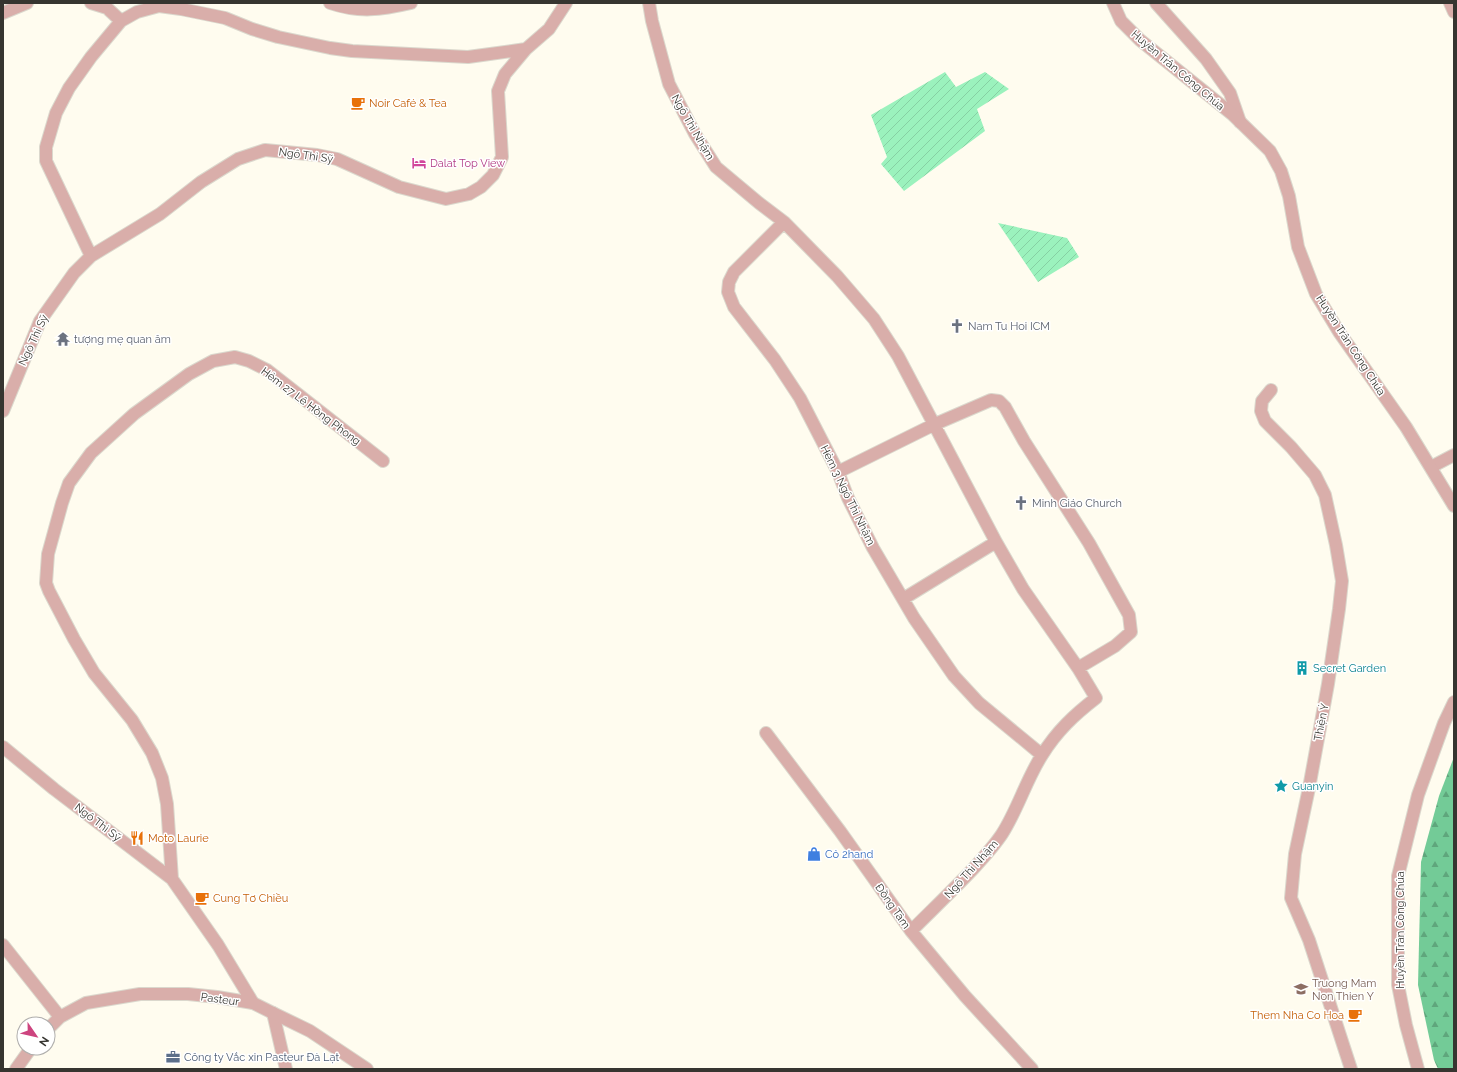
<svg xmlns="http://www.w3.org/2000/svg" width="1457" height="1072" font-family="Raleway,sans-serif">
<style>
.forest{fill:url(#forest-firs)}
.garden{fill:url(#garden-furrows)}
.lines{fill:none;stroke-linecap:round;stroke-linejoin:round}
.minor-casing{stroke:#dbd8cd;stroke-width:14}
.tertiary-casing{stroke:#dbd8cd;stroke-width:14}
.minor{stroke:#d9aeaa;stroke-width:12}
.tertiary{stroke:#d9aeaa;stroke-width:12}
.labels{text-anchor:middle;stroke-width:3;stroke-linejoin:round;paint-order:stroke}
.street-label{font-size:11px;fill:#363530;stroke:#fff}
.food-label{font-size:11px;fill:#c56008;stroke:#fff;text-anchor:start}
.hotel-label{font-size:11px;fill:#b23c85;stroke:#fff;text-anchor:start}
.worship-label{font-size:11px;fill:#5b616d;stroke:#fff;text-anchor:start}
.culture-label{font-size:11px;fill:#0d838f;stroke:#fff;text-anchor:start}
.shop-label{font-size:11px;fill:#366cbe;stroke:#fff;text-anchor:start}
.education-label{font-size:11px;fill:#785e54;stroke:#fff;text-anchor:start}
.service-label{font-size:11px;fill:#4e5e75;stroke:#fff;text-anchor:start}
</style>
<defs>
<pattern id="forest-firs" width="22" height="20" patternUnits="userSpaceOnUse"><rect width="22" height="20" fill="#73cb97"/><path d="M5 1l3.5 6h-7zM16 11l3.5 6h-7z" fill="#5fa67c"/></pattern>
<pattern id="garden-furrows" width="10" height="10" patternUnits="userSpaceOnUse"><rect width="10" height="10" fill="#9bf2bd"/><path d="M-1 1l2-2M0 10L10 0M9 11l2-2" fill="none" stroke="#86d0a3"/></pattern>
</defs>
<rect width="100%" height="100%" fill="#fffcef"/>
<path class="forest" d="M1454,757V1069H1438L1434,1060L1418,985L1421,862L1439,796Z"/>
<path class="garden" d="M945,72L956,87L985,72L1009,89L977,109L985,131L904,191L881,164L887,157L871,115Z
M998,223L1067,238L1079,257L1038,282Z"/>
<g class="lines">
<defs>
<path id="minor" d="M91,3L107,8L121,21
M330,3C359,13 381,10 411,3
M649,3L652,21L669,84L695,134L716,167L759,203L784,222L837,276L874,319L898,356L996,542L1023,589L1078,668L1096,698C1074,715 1057,731 1042,755C1026,780 1018,809 1002,834C994,846 984,857 973,869C953,890 932,910 911,931
M1156,3L1206,59L1230,93L1240,122
M1450,3L1454,12
M3,13L27,3
M784,222L734,272L729,282L728,292L734,307L775,360L800,398L838,472L848,498L873,548L914,618L954,676L979,703L1042,755
M91,256L46,161V147L56,113L69,88L91,57L121,21L137,12L159,6L181,9L225,18L252,29L278,37L330,48L352,51L468,57L526,49
M1271,390L1262,401L1261,411L1265,421L1291,447L1315,475L1325,495L1336,545L1342,581L1339,609L1328,684L1309,788L1295,854L1291,898L1309,940L1351,1069
M3,411L40,321L74,273L91,256L160,214L201,182L238,159L265,150L317,155L337,159L399,187L446,199L469,194L481,187L493,175L502,157L498,91L505,74L526,49L549,29L566,3
M1431,467L1454,455
M838,472L933,425L991,400L999,401L1005,407L1024,441L1089,543L1129,615L1131,632L1115,646L1078,668
M903,599L996,542
M766,733L840,831L911,931L965,996L1032,1069
M3,747L54,789L172,879L218,945L253,1003
M172,879L167,804L162,778L152,753L132,720L94,673L74,639L49,591L46,583L48,554L62,503L69,483L91,453L134,414L189,374L213,361L235,357L249,361L267,370L383,461
M273,1013L286,1069"/>
<path id="tertiary" d="M1113,3L1121,21L1140,40L1232,114L1270,151L1281,171L1289,196L1298,247L1316,294L1339,332L1406,427L1454,506
M3,945L60,1017
M48,1029L60,1017L86,1003L140,994H188L217,997L253,1003L273,1013L310,1031L367,1069
M16,1069L31,1048
M1418,1069L1406,1025L1398,985V876L1418,795L1444,723L1454,702"/>
</defs>
<use href="#minor" class="minor-casing"/>
<use href="#tertiary" class="tertiary-casing"/>
<use href="#minor" class="minor"/>
<use href="#tertiary" class="tertiary"/>
</g>
<defs>
<symbol id="cafe-bare" viewBox="-9 -9 18 18"><path d="M-5.5-4.5H6V0H3Q3 3.5 0 3.5H-2.5Q-5.5 3.5-5.5 0ZM3-3.2v2h1.7v-2ZM-6 4.5H4V6H-6Z" fill="#e8710a" stroke="#fff" stroke-width="2.5" paint-order="stroke"/></symbol>
<symbol id="hotel-bare" viewBox="-9 -9 18 18"><path d="M-6-4.5h1.5V1H6V5H4.5V3h-9V5H-6ZM-4 0a1.8 1.8 0 1 1 3.6 0ZM.5 0V-2.5h3Q6-2.5 6 0Z" fill="#d1479c" stroke="#fff" stroke-width="2.5" paint-order="stroke"/></symbol>
<symbol id="church-bare" viewBox="-9 -9 18 18"><path d="M-1.2-6h2.4v3.5h3.3v2.4h-3.3V6h-2.4V-.1h-3.3v-2.4h3.3Z" fill="#6b7280" stroke="#fff" stroke-width="2.5" paint-order="stroke"/></symbol>
<symbol id="temple-bare" viewBox="-9 -9 18 18"><path d="M0-6L5-2H3V0L6.5 2.5H4V6H1.5V3h-3V6H-4V2.5H-6.5L-3 0V-2H-5Z" fill="#6b7280" stroke="#fff" stroke-width="2.5" paint-order="stroke"/></symbol>
<symbol id="building-bare" viewBox="-9 -9 18 18"><path d="M-4-6H4V6H1V3H-1V6H-4ZM-2.5-4.3h1.7v1.8h-1.7ZM.8-4.3h1.7v1.8H.8ZM-2.5-1h1.7V.8h-1.7ZM.8-1h1.7V.8H.8Z" fill="#0f9aa8" stroke="#fff" stroke-width="2.5" paint-order="stroke"/></symbol>
<symbol id="sight-bare" viewBox="-9 -9 18 18"><path d="M0-6L1.8-2.2L6-1.7L2.9 1.2L3.7 5.4L0 3.3L-3.7 5.4L-2.9 1.2L-6-1.7L-1.8-2.2Z" fill="#0f9aa8" stroke="#fff" stroke-width="2.5" paint-order="stroke"/></symbol>
<symbol id="restaurant-bare" viewBox="-9 -9 18 18"><path d="M-5-6h1v4h1v-4h1v4h1v-4h1v5L-1.5 .5V6h-2V.5L-5-1ZM5-6V6H3V1.5H1.5Q1.5-4 5-6Z" fill="#e8710a" stroke="#fff" stroke-width="2.5" paint-order="stroke"/></symbol>
<symbol id="shop-bare" viewBox="-9 -9 18 18"><path d="M-5-2.5h2.3a2.7 3.5 0 0 1 5.4 0H5L5.5 6h-11ZM-1.5-2.5h3a1.5 2.3 0 0 0-3 0Z" fill="#3f7fe0" stroke="#fff" stroke-width="2.5" paint-order="stroke"/></symbol>
<symbol id="school-bare" viewBox="-9 -9 18 18"><path d="M0-5L7-2L0 1L-7-2ZM-4 1L0 2.5L4 1V4Q0 6-4 4Z" fill="#8d6e63" stroke="#fff" stroke-width="2.5" paint-order="stroke"/></symbol>
<symbol id="office-bare" viewBox="-9 -9 18 18"><path d="M-6-3h4V-5.5h4V-3h4V5H-6ZM-1-4.5V-3h2v-1.5ZM-6 0V1H6V0Z" fill="#5c6f8a" stroke="#fff" stroke-width="2.5" paint-order="stroke"/></symbol>
</defs>
<g fill-rule="evenodd">
<use href="#cafe-bare" x="348" y="93" width="20" height="20"/>
<use href="#hotel-bare" x="409" y="153" width="20" height="20"/>
<use href="#church-bare" x="947" y="316" width="20" height="20"/>
<use href="#temple-bare" x="53" y="329" width="20" height="20"/>
<use href="#church-bare" x="1011" y="493" width="20" height="20"/>
<use href="#building-bare" x="1292" y="658" width="20" height="20"/>
<use href="#sight-bare" x="1271" y="776" width="20" height="20"/>
<use href="#restaurant-bare" x="127" y="828" width="20" height="20"/>
<use href="#shop-bare" x="804" y="844" width="20" height="20"/>
<use href="#cafe-bare" x="192" y="888" width="20" height="20"/>
<use href="#school-bare" x="1291" y="979" width="20" height="20"/>
<use href="#cafe-bare" x="1345" y="1005" width="20" height="20"/>
<use href="#office-bare" x="163" y="1047" width="20" height="20"/>
</g>
<g class="labels">
<g class="street-label">
<text transform="translate(1178 70) rotate(40)" y="4">Huyền Trân Công Chúa</text>
<text transform="translate(693 127) rotate(60)" y="4">Ngô Thì Nhậm</text>
<text transform="translate(306 155) rotate(8)" y="4">Ngô Thì Sỹ</text>
<text transform="translate(33 340) rotate(-65)" y="4">Ngô Thì Sỹ</text>
<text transform="translate(1351 345) rotate(57)" y="4">Huyền Trân Công Chúa</text>
<text transform="translate(311 406) rotate(37)" y="4">Hẻm 27 Lê Hồng Phong</text>
<text transform="translate(848 495) rotate(64)" y="4">Hẻm 3 Ngô Thì Nhậm</text>
<text transform="translate(1321 722) rotate(-79)" y="4">Thiện Ý</text>
<text transform="translate(98 822) rotate(37)" y="4">Ngô Thì Sỹ</text>
<text transform="translate(971 869) rotate(-48)" y="4">Ngô Thì Nhậm</text>
<text transform="translate(893 906) rotate(55)" y="4">Đồng Tâm</text>
<text transform="translate(1400 930) rotate(-90)" y="4">Huyền Trân Công Chúa</text>
<text transform="translate(220 999) rotate(8)" y="4">Pasteur</text>
</g>
<g class="food-label">
<text x="369" y="107">Noir Café &amp; Tea</text>
<text x="148" y="842">Moto Laurie</text>
<text x="213" y="902">Cung Tơ Chiều</text>
<text x="1344" y="1019" text-anchor="end">Them Nha Co Hoa</text>
</g>
<g class="hotel-label">
<text x="430" y="167">Dalat Top View</text>
</g>
<g class="worship-label">
<text x="968" y="330">Nam Tu Hoi ICM</text>
<text x="74" y="343">tượng mẹ quan âm</text>
<text x="1032" y="507">Minh Giáo Church</text>
</g>
<g class="culture-label">
<text x="1313" y="672">Secret Garden</text>
<text x="1292" y="790">Guanyin</text>
</g>
<g class="shop-label">
<text x="825" y="858">Cỏ 2hand</text>
</g>
<g class="education-label">
<text x="1312" y="987">Truong Mam<tspan x="1312" dy="13">Non Thien Y</tspan></text>
</g>
<g class="service-label">
<text x="184" y="1061">Công ty Vắc xin Pasteur Đà Lạt</text>
</g>
</g>
<rect width="1457" height="1072" fill="none" stroke="#363530" stroke-width="8"/>
<g transform="translate(36 1036) rotate(124)"><circle r="19" fill="#ffffff" stroke="#afaeac"/>
<path d="M0-3L7 15L0 10L-7 15Z" fill="#cd447f"/>
<text y="-6" font-size="11" font-weight="bold" text-anchor="middle" fill="#363530">N</text>
</g>
</svg>
